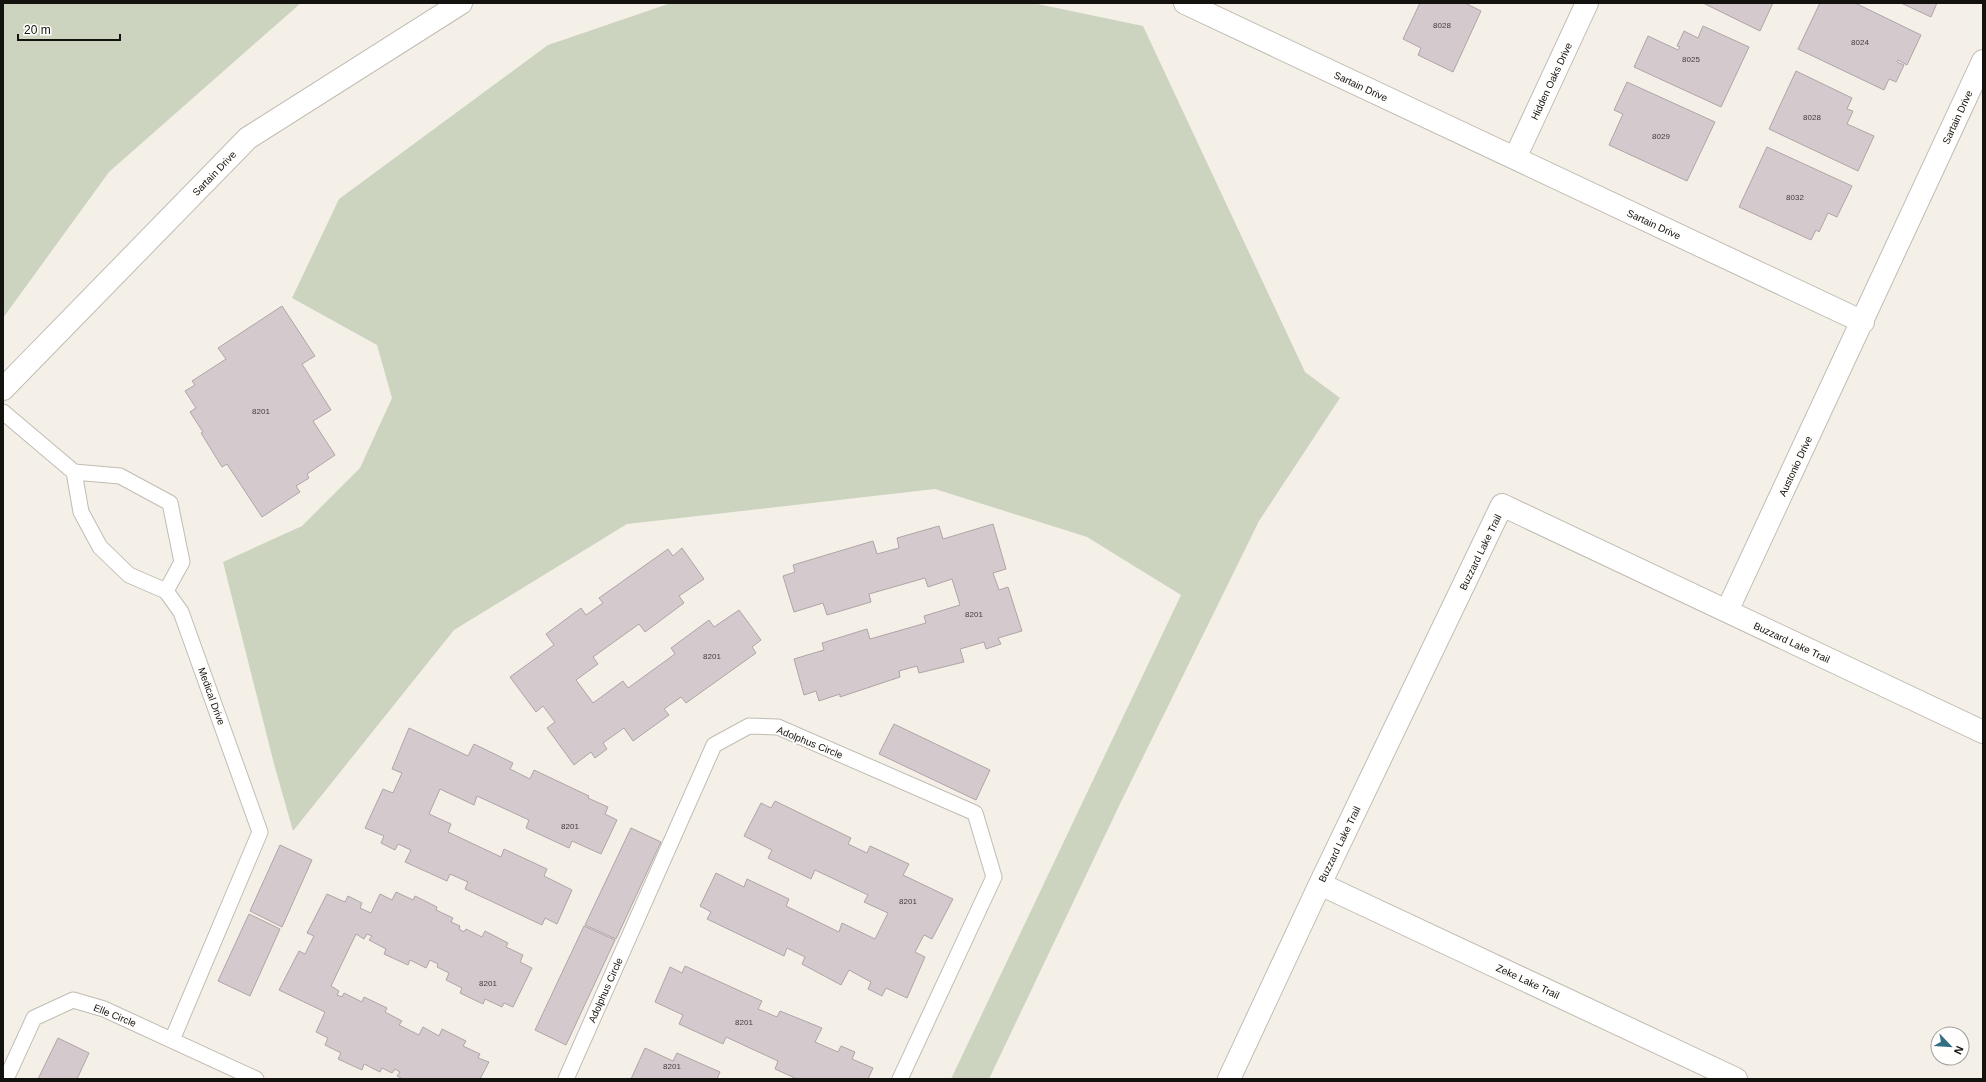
<svg xmlns="http://www.w3.org/2000/svg" width="1986" height="1082" font-family="Arial,sans-serif">
<style>
.green{fill:#ccd4c0}
.building{fill:#d4c9cd;stroke:#afa4a7}
.lines{fill:none;stroke-linecap:round;stroke-linejoin:round}
.lane-casing{stroke:#c0bcb3;stroke-width:17}
.street-casing{stroke:#c0bcb3;stroke-width:24}
.lane{stroke:#fff;stroke-width:15}
.street{stroke:#fff;stroke-width:22}
.labels{text-anchor:middle;stroke-width:3.5;stroke-linejoin:round;paint-order:stroke}
.number-label{font-size:8px;fill:#44403e}
.street-label{font-size:10px;fill:#14120f;stroke:#fffefc}
</style>
<rect width="100%" height="100%" fill="#f5f0e7"/>
<path class="green" d="M3,3H301L109,172L3,318Z
M671,3H1033L1143,26L1305,372L1340,398L1259,521L1119,806L989,1079H951L1181,595L1087,537L935,489L627,524L454,630L293,831L274,764L223,562L302,526L360,468L392,398L377,345L292,298L339,199L548,45Z"/>
<path class="building" d="M1420,3H1465L1481,11L1453,72L1418,55L1421,48L1403,39Z
M1703,3H1773L1760,31Z
M1820,3H1855L1921,35L1907,65L1898,60L1897,62L1904,65L1896,82L1889,79L1884,90L1798,49Z
M1901,3H1937L1931,17Z
M1703,26L1749,47L1721,107L1634,67L1648,36L1678,50L1680,47L1677,46L1684,31L1698,38Z
M1796,71L1852,98L1847,109L1853,111L1847,124L1874,136L1858,171L1769,129Z
M1627,82L1715,122L1687,181L1609,145L1623,114L1614,110Z
M1767,147L1852,186L1837,217L1828,213L1819,232L1816,230L1811,240L1739,207Z
M282,306L315,356L302,364L331,410L313,421L335,455L307,474L309,478L296,486L300,492L262,517L227,464L222,467L201,433L203,432L190,412L196,408L185,391L195,385L192,381L226,359L218,348Z
M993,524L1006,569L993,573L999,590L1008,587L1022,631L998,638L1001,644L986,649L984,642L960,649L964,662L919,673L917,666L899,671L900,677L840,697V694L819,701L816,691L804,695L794,659L824,650L822,643L867,629L870,639L926,623L924,616L960,605L952,579L928,587L925,578L869,594L871,602L827,615L823,603L794,612L783,576L795,572L793,565L873,541L877,554L899,548L897,538L939,526L943,539Z
M682,548L704,579L679,596L684,603L645,632L639,624L593,657L598,664L576,680L593,703L623,681L628,688L675,654L671,648L709,620L714,627L739,610L761,640L752,647L756,653L686,703L681,697L664,709L669,715L633,741L624,728L603,743L607,749L595,758L591,752L574,765L547,728L555,722L543,706L536,712L510,677L554,645L546,634L581,608L586,615L603,603L599,598L668,549L673,556Z
M894,724L990,770L976,800L879,754Z
M409,728L468,756L474,744L513,763L510,769L530,779L534,770L589,796L588,798L608,807L605,814L617,820L601,854L572,841L569,848L526,828L529,820L477,796L474,805L440,789L429,814L451,824L448,832L501,857L504,849L547,869L544,876L572,890L557,924L545,918L542,925L465,889L468,882L450,874L447,881L405,862L411,850L398,844L395,850L381,843L384,836L365,828L383,789L393,793L402,773L392,769Z
M775,801L851,838L848,844L867,853L870,846L909,864L903,875L953,899L932,939L924,935L915,952L925,957L907,998L886,988L882,996L868,989L871,982L849,970L841,985L802,964L805,957L787,948L784,956L707,919L711,912L700,906L716,873L744,887L747,879L789,899L786,906L839,932L842,923L875,939L888,913L864,902L868,895L815,870L811,879L768,858L772,850L744,836L761,803L771,808Z
M631,828L661,842L616,939L585,925Z
M280,845L312,860L282,927L250,911Z
M396,892L413,900L415,896L437,907L436,910L453,918L451,922L460,926L459,929L464,932L466,929L482,937L485,931L508,943L506,947L523,955L520,962L532,968L513,1007L504,1003L502,1007L485,999L483,1004L460,993L462,988L446,980L449,973L437,967L438,964L430,960L426,968L410,960L408,965L384,954L386,949L369,940L372,936L367,934L364,939L356,934L331,986L339,991L337,995L342,997L344,993L362,1002L364,997L387,1008L385,1012L402,1021L399,1025L419,1035L423,1027L439,1036L442,1029L466,1041L463,1046L480,1054L478,1058L489,1062L480,1079H403L397,1076L400,1072L395,1069L392,1073L382,1068L380,1072L364,1064L362,1070L338,1059L341,1053L325,1045L328,1038L316,1032L325,1012L279,990L299,951L305,954L314,936L307,933L327,894L345,902L348,896L362,903L360,908L371,913L380,894L392,900Z
M249,914L280,929L250,996L218,981Z
M584,926L615,940L566,1045L535,1030Z
M685,966L762,1001L758,1009L777,1017L780,1011L822,1028L815,1042L838,1052L841,1046L855,1052L852,1059L873,1068L868,1079H797L775,1069L778,1061L726,1037L723,1044L679,1024L683,1015L655,1002L670,967L682,973Z
M58,1038L89,1053L77,1079H38Z
M645,1048L673,1061L677,1053L720,1072L717,1079H631Z"/>
<g class="lines">
<defs>
<path id="lane" d="M3,412L74,472L81,512L100,547L129,575L166,591L181,612L260,832L172,1040
M74,472L120,476L170,503L182,562L166,591
M6,1079L34,1018L73,1000L104,1009L256,1079
M566,1079L714,745L749,726L778,727L975,813L994,877L900,1079"/>
<path id="street" d="M1185,3L1863,322
M1515,158L1587,3
M3,389L248,138L461,3
M1727,611L1983,61
M1320,884L1736,1079
M1229,1079L1320,884L1502,505L1983,732"/>
</defs>
<use href="#lane" class="lane-casing"/>
<use href="#street" class="street-casing"/>
<use href="#lane" class="lane"/>
<use href="#street" class="street"/>
</g>
<g class="labels">
<g class="number-label">
<text x="1442" y="28">8028</text>
<text x="1860" y="45">8024</text>
<text x="1691" y="62">8025</text>
<text x="1812" y="120">8028</text>
<text x="1661" y="139">8029</text>
<text x="1795" y="200">8032</text>
<text x="261" y="414">8201</text>
<text x="974" y="617">8201</text>
<text x="712" y="659">8201</text>
<text x="570" y="829">8201</text>
<text x="908" y="904">8201</text>
<text x="488" y="986">8201</text>
<text x="744" y="1025">8201</text>
<text x="672" y="1069">8201</text>
</g>
<g class="street-label">
<text transform="translate(1551 81) rotate(-65)" y="4">Hidden Oaks Drive</text>
<text transform="translate(1361 86) rotate(25)" y="4">Sartain Drive</text>
<text transform="translate(1957 117) rotate(-65)" y="4">Sartain Drive</text>
<text transform="translate(214 173) rotate(-46)" y="4">Sartain Drive</text>
<text transform="translate(1654 224) rotate(25)" y="4">Sartain Drive</text>
<text transform="translate(1795 466) rotate(-65)" y="4">Austonio Drive</text>
<text transform="translate(1480 552) rotate(-64)" y="4">Buzzard Lake Trail</text>
<text transform="translate(1792 642) rotate(25)" y="4">Buzzard Lake Trail</text>
<text transform="translate(212 696) rotate(70)" y="4">Medical Drive</text>
<text transform="translate(810 742) rotate(22)" y="4">Adolphus Circle</text>
<text transform="translate(1339 844) rotate(-64)" y="4">Buzzard Lake Trail</text>
<text transform="translate(1528 981) rotate(25)" y="4">Zeke Lake Trail</text>
<text transform="translate(605 990) rotate(-66)" y="4">Adolphus Circle</text>
<text transform="translate(115 1015) rotate(22)" y="4">Elle Circle</text>
</g>
</g>
<rect width="1986" height="1082" fill="none" stroke="#14120f" stroke-width="8"/>
<g transform="translate(1950 1046) rotate(115)"><circle r="19" fill="#fffefc" stroke="#a1a09d"/>
<path d="M0-3L7 15L0 10L-7 15Z" fill="#326f85"/>
<text y="-6" font-size="11" font-weight="bold" text-anchor="middle" fill="#14120f">N</text>
</g>
<path d="M18 34v6h102v-6" fill="none" stroke="#14120f" stroke-width="2"/>
<text x="24" y="34" font-size="12" fill="#14120f" stroke="#fffefc" stroke-width="3" paint-order="stroke">20 m</text>
</svg>
